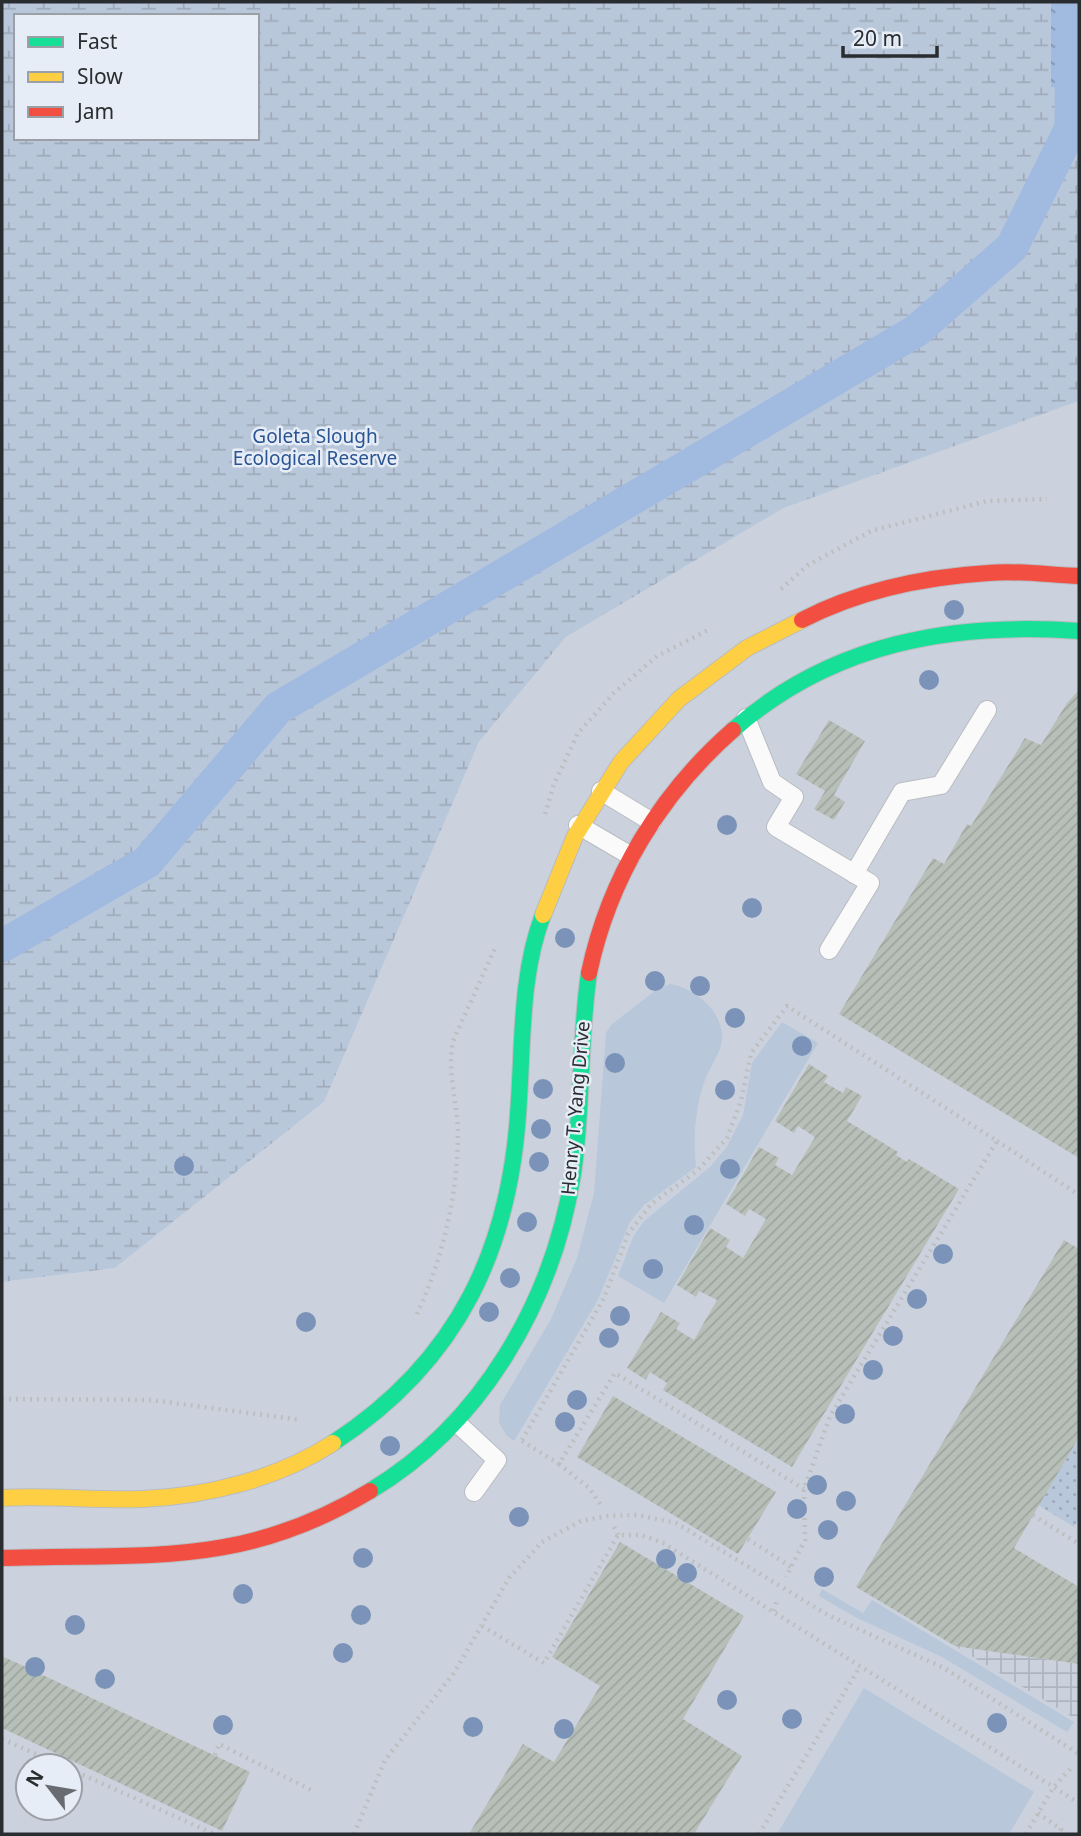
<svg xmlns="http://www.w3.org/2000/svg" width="1081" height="1836" font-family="'Noto Sans',sans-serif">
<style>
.built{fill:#cbd2dd;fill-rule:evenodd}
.industrial{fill:url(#industrial-grid)}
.grass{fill:#b9c7da}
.wetland{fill:url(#wetland-marsh);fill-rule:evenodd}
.park{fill:url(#park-dots)}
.water{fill:url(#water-waves)}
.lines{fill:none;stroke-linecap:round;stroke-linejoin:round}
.canal{stroke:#a1bae0;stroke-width:33}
.building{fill:url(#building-hatch)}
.lane-casing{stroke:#b9bcc0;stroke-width:20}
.fast-casing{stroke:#b9bcc0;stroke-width:18}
.slow-casing{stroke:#b9bcc0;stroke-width:18}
.jam-casing{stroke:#b9bcc0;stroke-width:18}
.path{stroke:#bdbec0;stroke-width:4.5;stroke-dasharray:2 5;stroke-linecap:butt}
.lane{stroke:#fafafb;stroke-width:18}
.fast{stroke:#16e098;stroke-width:16}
.slow{stroke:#ffcf43;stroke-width:16}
.jam{stroke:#f24e42;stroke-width:16}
.tree{fill:#7b93b8}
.labels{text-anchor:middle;stroke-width:5;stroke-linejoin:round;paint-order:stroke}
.park-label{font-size:19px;fill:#2b5492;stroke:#e6edf6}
.street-label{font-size:19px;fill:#2a2d30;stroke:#e6edf6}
</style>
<defs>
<pattern id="industrial-grid" width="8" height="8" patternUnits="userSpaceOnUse" patternTransform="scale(1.75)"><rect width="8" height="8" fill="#cbd2dd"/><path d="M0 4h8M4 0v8" fill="none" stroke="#aeb5be"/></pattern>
<pattern id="wetland-marsh" width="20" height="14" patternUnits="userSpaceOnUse" patternTransform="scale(1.75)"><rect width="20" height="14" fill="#b9c7da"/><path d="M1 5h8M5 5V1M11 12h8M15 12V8" fill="none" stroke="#9fabbb"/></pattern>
<pattern id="park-dots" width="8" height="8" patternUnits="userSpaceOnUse" patternTransform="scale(1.75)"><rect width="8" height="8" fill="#b9c7da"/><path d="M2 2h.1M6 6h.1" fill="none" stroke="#9fabbb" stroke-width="1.8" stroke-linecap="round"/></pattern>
<pattern id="water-waves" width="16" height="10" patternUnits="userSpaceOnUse" patternTransform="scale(1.75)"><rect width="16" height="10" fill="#a1bae0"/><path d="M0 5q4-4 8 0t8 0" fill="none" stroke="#8398b6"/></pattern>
<pattern id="building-hatch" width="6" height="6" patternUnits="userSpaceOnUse" patternTransform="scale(1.75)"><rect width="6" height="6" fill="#b7c0b8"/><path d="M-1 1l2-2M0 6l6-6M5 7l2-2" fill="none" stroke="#9ea59e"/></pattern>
</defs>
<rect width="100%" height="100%" fill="#dce0e6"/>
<path class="built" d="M1079,401V1834H2V1282L115,1268L324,1102L479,742L566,637L784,508ZM28,1766H70V1808H28Z"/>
<path class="industrial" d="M955,1646L1079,1664V1721Z"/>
<path class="grass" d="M670,984C693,988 720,1008 722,1034C724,1049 710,1066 705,1080C695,1108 693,1138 696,1167L644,1205L630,1222L598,1300L514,1441L507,1436L499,1423L500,1405L551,1319L577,1258L594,1193L606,1033L611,1025L657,989Z
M782,1022L818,1043L664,1303L618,1276L633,1237L644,1221L710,1167L726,1148L743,1115L752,1063Z
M822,1589L863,1613L872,1600L1074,1722L1067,1732L942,1657L857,1618L819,1596Z
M864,1688L1034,1792L1009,1834H777Z"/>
<path class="wetland" d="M2,2H1079V401L784,508L566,637L479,742L324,1102L115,1268L2,1282ZM16,16H257V138H16Z"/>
<path class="park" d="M1079,1437V1519L1074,1527L1038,1505Z"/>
<path class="water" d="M1051,2H1079V88L1051,87Z"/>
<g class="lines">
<path class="canal" d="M2,946L147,862L278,708L916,331L1012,247L1071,128L1072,2"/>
</g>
<path class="building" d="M1079,690V1158L839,1014L933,858L944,864L967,824L971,826L1025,738L1041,745L1067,703Z
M829,720L865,741L834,795L845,802L834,820L814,809L825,791L796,774Z
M809,1064L828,1076L824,1082L843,1093L846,1087L862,1096L847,1121L898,1152L896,1155L907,1162L909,1159L959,1189L792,1467L663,1390L667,1383L650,1372L646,1380L627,1368L661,1312L680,1323L676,1329L694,1340L717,1300L699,1291L696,1297L677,1285L710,1228L730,1240L726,1247L743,1258L766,1219L749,1209L745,1216L726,1204L759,1147L779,1158L775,1165L792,1175L815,1137L798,1126L794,1133L775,1121Z
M1064,1240L1079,1249V1437L1014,1548L1079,1587V1664L955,1646L856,1587Z
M613,1396L776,1492L738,1554L577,1457Z
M620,1542L744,1616L683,1719L742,1756L694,1834H469L523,1744L554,1762L600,1686L552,1657Z
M2,1656L250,1772L222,1831L2,1728Z"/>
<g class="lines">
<defs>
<path id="lane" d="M746,718L772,782L794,797L776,827L870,883L829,950
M601,791L652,822
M578,825L631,856
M854,874L902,792L941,785L987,710
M456,1422L497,1460L474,1492"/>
<path id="fast" d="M733,730C831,643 952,622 1079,631
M333,1443C459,1361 512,1247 519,1099C523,1038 521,972 543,915
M370,1491C482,1424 553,1301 573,1174C583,1108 579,1040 589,973"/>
<path id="slow" d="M543,915L575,836L621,762L679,699L747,648L802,620
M2,1498C49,1495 96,1501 143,1499C207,1496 278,1479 333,1443"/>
<path id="jam" d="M802,620C858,591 925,577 988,573C1018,570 1049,575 1079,576
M589,973C609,878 660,794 733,730
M2,1558C145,1553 240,1569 370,1491"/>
</defs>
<use href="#lane" class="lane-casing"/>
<use href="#fast" class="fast-casing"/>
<use href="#slow" class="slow-casing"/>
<use href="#jam" class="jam-casing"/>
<path class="path" d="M781,589L808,565L871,531L987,501L1047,499
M545,814L554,784L578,733L614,693L657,656L710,629
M997,1141L1079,1195
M417,1314C443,1258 458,1193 458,1132C457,1102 447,1071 453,1041L496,946
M2,1399L151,1400L301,1420
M522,1440L604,1298L628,1234L651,1204L698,1170L727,1138L741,1101L751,1053L787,1006L997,1141L830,1416L804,1489L805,1540L786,1577
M522,1441L559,1464
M600,1504L589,1488L559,1464L615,1373L804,1489
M1033,1515L1079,1544
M614,1527L618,1535
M748,1539L791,1567
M774,1611L777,1600
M482,1626L544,1663L618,1535H641L663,1543L1079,1803
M2,1739L63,1766
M215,1755L219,1744L313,1791
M70,1769L214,1834
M1038,1813L1061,1829L1058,1834
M354,1834L385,1760L454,1673L509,1578L542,1542L581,1521L607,1516L637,1515L676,1523L828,1615L944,1668L1079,1754
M759,1834L859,1668
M1026,1834L1053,1788L1072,1767"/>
<use href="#lane" class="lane"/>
<use href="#fast" class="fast"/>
<use href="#slow" class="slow"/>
<use href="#jam" class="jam"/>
</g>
<g class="tree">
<circle cx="954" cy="610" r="10"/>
<circle cx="929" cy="680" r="10"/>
<circle cx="727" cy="825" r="10"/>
<circle cx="752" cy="908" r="10"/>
<circle cx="565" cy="938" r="10"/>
<circle cx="655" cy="981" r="10"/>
<circle cx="700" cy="986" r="10"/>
<circle cx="735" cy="1018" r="10"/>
<circle cx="802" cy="1046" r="10"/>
<circle cx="615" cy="1063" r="10"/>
<circle cx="543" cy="1089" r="10"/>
<circle cx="725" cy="1090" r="10"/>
<circle cx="541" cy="1129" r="10"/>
<circle cx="539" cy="1162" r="10"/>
<circle cx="184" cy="1166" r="10"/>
<circle cx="730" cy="1169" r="10"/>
<circle cx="527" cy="1222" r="10"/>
<circle cx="694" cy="1225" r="10"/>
<circle cx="943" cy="1254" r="10"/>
<circle cx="653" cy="1269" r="10"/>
<circle cx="510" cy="1278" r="10"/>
<circle cx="917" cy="1299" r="10"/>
<circle cx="489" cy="1312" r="10"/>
<circle cx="620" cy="1316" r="10"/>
<circle cx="306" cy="1322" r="10"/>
<circle cx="893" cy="1336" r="10"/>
<circle cx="609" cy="1338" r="10"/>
<circle cx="873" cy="1370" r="10"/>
<circle cx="577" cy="1400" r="10"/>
<circle cx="845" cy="1414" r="10"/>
<circle cx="565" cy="1422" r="10"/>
<circle cx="390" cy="1446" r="10"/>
<circle cx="817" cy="1485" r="10"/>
<circle cx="846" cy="1501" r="10"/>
<circle cx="797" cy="1509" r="10"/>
<circle cx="519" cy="1517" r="10"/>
<circle cx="828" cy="1530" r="10"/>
<circle cx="363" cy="1558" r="10"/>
<circle cx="666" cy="1559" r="10"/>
<circle cx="687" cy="1573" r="10"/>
<circle cx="824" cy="1577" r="10"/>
<circle cx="243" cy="1594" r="10"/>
<circle cx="361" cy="1615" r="10"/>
<circle cx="75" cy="1625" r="10"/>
<circle cx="343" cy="1653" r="10"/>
<circle cx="35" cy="1667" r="10"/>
<circle cx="105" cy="1679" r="10"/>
<circle cx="727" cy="1700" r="10"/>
<circle cx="792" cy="1719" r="10"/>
<circle cx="997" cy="1723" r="10"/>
<circle cx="223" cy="1725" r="10"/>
<circle cx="473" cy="1727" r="10"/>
<circle cx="564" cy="1729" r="10"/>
</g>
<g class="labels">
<g class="park-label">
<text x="315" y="443">Goleta Slough<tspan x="315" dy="22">Ecological Reserve</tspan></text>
</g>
<g class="street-label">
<text transform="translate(575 1108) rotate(-85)" y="7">Henry T. Yang Drive</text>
</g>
</g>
<rect width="1081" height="1836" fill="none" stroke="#2a2d30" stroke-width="7"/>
<rect x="14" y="14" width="245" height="126" fill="#e6edf6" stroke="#9ba0a7" stroke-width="2"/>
<rect x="28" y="37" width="35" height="10" fill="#16e098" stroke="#9ba0a7" stroke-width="2"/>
<text x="77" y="49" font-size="21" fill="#2a2d30">Fast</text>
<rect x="28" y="72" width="35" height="10" fill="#ffcf43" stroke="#9ba0a7" stroke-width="2"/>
<text x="77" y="84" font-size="21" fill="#2a2d30">Slow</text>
<rect x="28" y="107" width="35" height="10" fill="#f24e42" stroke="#9ba0a7" stroke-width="2"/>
<text x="77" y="119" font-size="21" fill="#2a2d30">Jam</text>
<g transform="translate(49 1787) rotate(301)"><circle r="33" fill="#e6edf6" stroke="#9ba0a7" stroke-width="2"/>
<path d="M0-5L12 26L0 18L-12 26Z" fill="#686c70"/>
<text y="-10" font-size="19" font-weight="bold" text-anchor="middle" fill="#2a2d30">N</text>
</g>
<path d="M843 46v10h94v-10" fill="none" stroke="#2a2d30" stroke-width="3.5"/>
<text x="853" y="46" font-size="21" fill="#2a2d30" stroke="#e6edf6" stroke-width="5" paint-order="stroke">20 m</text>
</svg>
